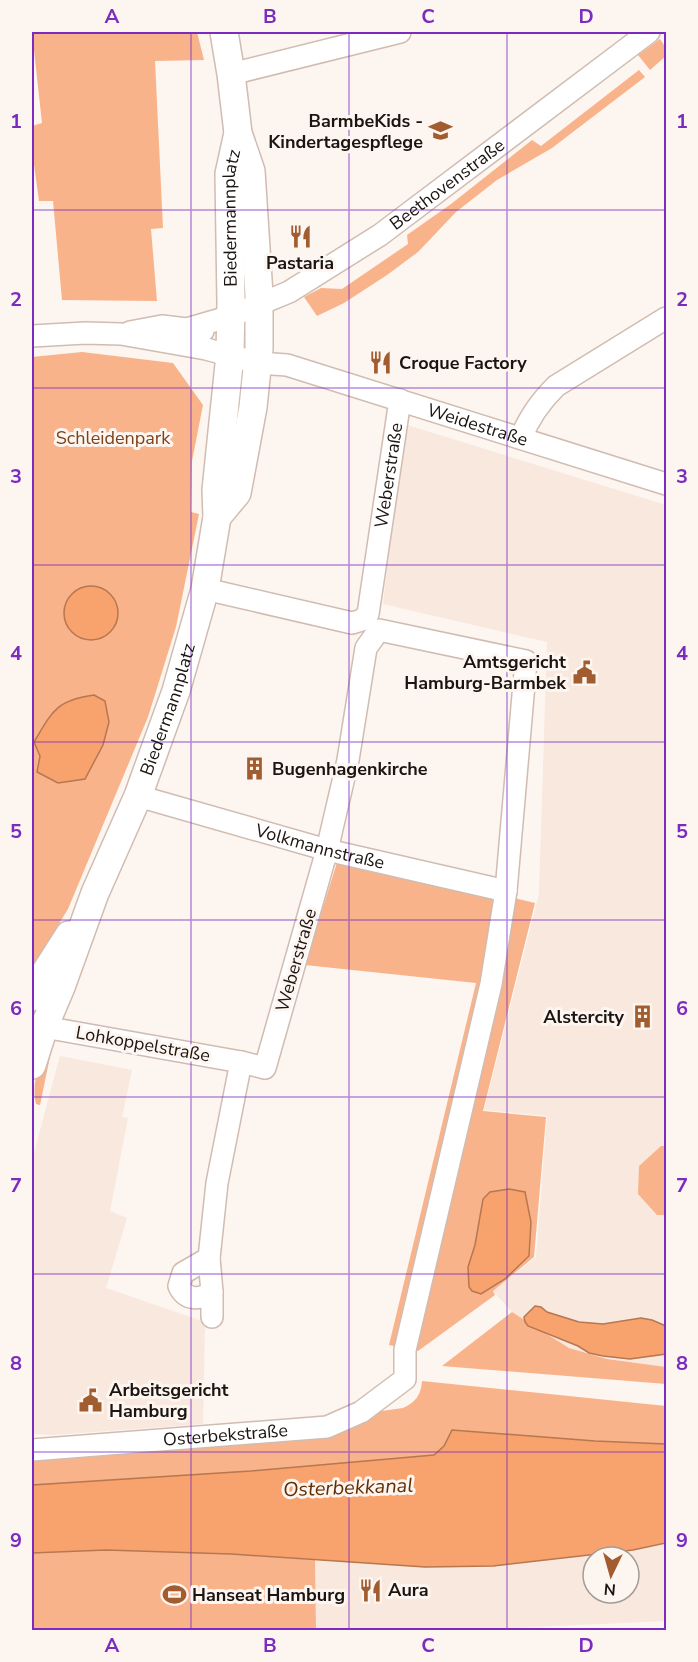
<svg xmlns="http://www.w3.org/2000/svg" width="698" height="1662" font-family="'Nunito Sans',sans-serif">
<style>
.built{fill:#f8e8de;fill-rule:evenodd}
.green{fill:#f9b38a}
.water{fill:#f8a26d;stroke:#b67751;stroke-width:1.5}
.lines{fill:none;stroke-linecap:round;stroke-linejoin:round}
.minor-casing{stroke:#d0bcb1;stroke-width:24}
.major-casing{stroke:#d0bcb1;stroke-width:30}
.minor{stroke:#fff;stroke-width:21}
.major{stroke:#fff;stroke-width:27}
.grid{fill:none;stroke:#7b2cbf;stroke-width:1.5;stroke-opacity:0.55}
.labels{text-anchor:middle;stroke-width:6;stroke-linejoin:round;paint-order:stroke}
.poi-label{font-size:18px;font-weight:bold;fill:#1b1410;stroke:#fdf5f0;text-anchor:start}
.street-label{font-size:18px;fill:#1b1410;stroke:#fdf5f0}
.park-label{font-size:18px;fill:#7a421c;stroke:#fdf5f0}
.water-label{font-size:20px;font-style:italic;fill:#632d02;stroke:#fdf5f0}
.neatline{fill:none;stroke:#7b2cbf;stroke-width:2}
.grid-label{font-size:20px;text-anchor:middle;font-weight:bold;fill:#7b2cbf}
</style>
<rect width="100%" height="100%" fill="#fdf5f0"/>
<path class="built" d="M404,424L666,505V1367L607,1359L569,1348L512,1312L493,1291L536,1257L547,1116L484,1110L539,894L547,642L383,604Z
M60,1056L132,1070L122,1117L128,1118L110,1211L127,1218L106,1288L205,1322L203,1424L53,1435L32,1434V1160Z
M666,1543V1621L471,1630H316L315,1560L425,1567L559,1559L632,1550ZM593,1557H629V1593H593Z"/>
<path class="green" d="M32,32H197L204,60L155,61L163,228L151,229L157,301L62,300L53,201H39L32,150V126L42,123Z
M660,39L666,48V56L650,70L638,55Z
M639,70L645,77L552,148L497,180L456,212L418,252L387,275L344,303L317,316L304,297L321,288L342,289L408,244L407,235L451,204L532,140L541,146Z
M82,352L173,363L203,405L192,461L191,512L199,514L176,627L148,717L68,909L32,968V357Z
M339,856L535,903L483,1111L546,1117L534,1257L493,1291L495,1295L418,1351L389,1345L476,983L305,965Z
M52,1047L40,1105L36,1104C31,1082 39,1064 52,1047Z
M661,1146H666V1215H657L638,1194L639,1166Z
M512,1312L569,1348L607,1359L666,1367V1384L442,1366Z
M422,1381L666,1406V1444L595,1441L444,1446L435,1455L251,1471L32,1485V1460L403,1408C416,1402 421,1395 422,1381Z
M106,1550L231,1554L315,1560L316,1630H32V1553Z"/>
<path class="water" d="M64 613a27 27 0 1 1 54 0a27 27 0 1 1-54 0Z
M94,695L105,701L109,722L103,745L85,779L58,783L37,772L40,756L34,742C52,712 56,700 94,695Z
M509,1189L525,1192L531,1222L529,1256L505,1279L481,1294L472,1291L469,1287L468,1267L475,1245L483,1199L490,1192Z
M535,1306L541,1307L547,1312L579,1322L603,1324L641,1318L652,1320L666,1326V1354L630,1359L603,1356L589,1353L578,1346L528,1326L525,1322L524,1317Z
M452,1430L595,1441L666,1444V1543L633,1550L493,1566L425,1567L231,1554L106,1550L32,1553V1485L251,1471L434,1455L444,1446Z"/>
<g class="lines">
<defs>
<g id="minor">
<path d="M231,74L400,32"/>
<path id="s1" d="M190,328L231,316L289,292L380,235L649,32"/>
<path d="M130,332L162,326L203,331"/>
<path id="s2" d="M32,336L85,333L121,334L206,349L258,363L287,365L666,484"/>
<path d="M521,438C529,417 541,401 556,386L666,318"/>
<path id="s3" d="M205,589L352,623L362,620L368,614L400,400"/>
<path id="s4" d="M138,796L327,850L506,891"/>
<path d="M209,1258L183,1273L179,1286C186,1301 200,1300 212,1292V1317"/>
<path d="M212,1292L209,1258L217,1183L241,1062"/>
<path id="s5" d="M32,1450L327,1427L361,1412L405,1379V1350L491,984L506,891L526,661L379,630L366,648L348,760L327,850L265,1068L241,1062L44,1027"/>
</g>
<g id="major">
<path d="M217,517L237,493L253,407L259,349V295L251,171L238,133L231,74L224,32"/>
<path d="M32,997L41,979L69,935"/>
<path id="s6" d="M32,1065L44,1027L61,987L95,893L138,796L176,691L205,589L217,517L216,490L230,355L231,303L229,174L238,133"/>
</g>
</defs>
<use href="#minor" class="minor-casing"/>
<use href="#major" class="major-casing"/>
<use href="#minor" class="minor"/>
<use href="#major" class="major"/>
</g>
<path class="grid" d="M191,32V1630M349,32V1630M507,32V1630M32,210H666M32,388H666M32,565H666M32,742H666M32,920H666M32,1097H666M32,1274H666M32,1452H666"/>
<defs>
<symbol id="school-bare" viewBox="-9 -9 18 18"><path d="M0-5L7-2L0 1L-7-2ZM-4 1L0 2.5L4 1V4Q0 6-4 4Z" fill="#a15c30" stroke="#fdf5f0" stroke-width="2.5" paint-order="stroke"/></symbol>
<symbol id="restaurant-bare" viewBox="-9 -9 18 18"><path d="M-5-6h1v4h1v-4h1v4h1v-4h1v5L-1.5 .5V6h-2V.5L-5-1ZM5-6V6H3V1.5H1.5Q1.5-4 5-6Z" fill="#a15c30" stroke="#fdf5f0" stroke-width="2.5" paint-order="stroke"/></symbol>
<symbol id="civic-bare" viewBox="-9 -9 18 18"><path d="M-.6-6.5H3V-4.5H.6V-3L4-1V1h2V6H-6V1h2V-1L-.6-3ZM-1.2 2.5V6h2.4V2.5Z" fill="#a15c30" stroke="#fdf5f0" stroke-width="2.5" paint-order="stroke"/></symbol>
<symbol id="building-bare" viewBox="-9 -9 18 18"><path d="M-4-6H4V6H1V3H-1V6H-4ZM-2.5-4.3h1.7v1.8h-1.7ZM.8-4.3h1.7v1.8H.8ZM-2.5-1h1.7V.8h-1.7ZM.8-1h1.7V.8H.8Z" fill="#a15c30" stroke="#fdf5f0" stroke-width="2.5" paint-order="stroke"/></symbol>
<symbol id="stadium-bare" viewBox="-9 -9 18 18"><path d="M0-5a6.5 5 0 1 0 0 10a6.5 5 0 1 0 0-10ZM-3.5-1.8h7v3.6h-7Z" fill="#a15c30" stroke="#fdf5f0" stroke-width="2.5" paint-order="stroke"/></symbol>
</defs>
<g fill-rule="evenodd">
<use href="#school-bare" x="424" y="114" width="33" height="33"/>
<use href="#restaurant-bare" x="284" y="220" width="33" height="33"/>
<use href="#restaurant-bare" x="364" y="346" width="33" height="33"/>
<use href="#civic-bare" x="568" y="656" width="33" height="33"/>
<use href="#building-bare" x="238" y="752" width="33" height="33"/>
<use href="#building-bare" x="626" y="1000" width="33" height="33"/>
<use href="#civic-bare" x="74" y="1384" width="33" height="33"/>
<use href="#restaurant-bare" x="354" y="1574" width="33" height="33"/>
<use href="#stadium-bare" x="158" y="1578" width="33" height="33"/>
</g>
<g class="labels">
<g class="poi-label">
<text x="423" y="127" text-anchor="end">BarmbeKids -<tspan x="423" dy="21">Kindertagespflege</tspan></text>
<text x="300" y="269" text-anchor="middle">Pastaria</text>
<text x="399" y="369">Croque Factory</text>
<text x="566" y="668" text-anchor="end">Amtsgericht<tspan x="566" dy="21">Hamburg-Barmbek</tspan></text>
<text x="272" y="775">Bugenhagenkirche</text>
<text x="624" y="1023" text-anchor="end">Alstercity</text>
<text x="109" y="1396">Arbeitsgericht<tspan x="109" dy="21">Hamburg</tspan></text>
<text x="388" y="1596">Aura</text>
<text x="192" y="1601">Hanseat Hamburg</text>
</g>
<g class="street-label">
<text dy="6" stroke="none"><textPath href="#s1" startOffset="297">Beethovenstraße</textPath></text>
<text dy="6" stroke="none"><textPath href="#s6" startOffset="880">Biedermannplatz</textPath></text>
<text dy="6" stroke="none"><textPath href="#s2" startOffset="458">Weidestraße</textPath></text>
<text dy="6" stroke="none"><textPath href="#s3" startOffset="310">Weberstraße</textPath></text>
<text dy="6" stroke="none"><textPath href="#s6" startOffset="381">Biedermannplatz</textPath></text>
<text dy="6" stroke="none"><textPath href="#s4" startOffset="189">Volkmannstraße</textPath></text>
<text transform="translate(296 960) rotate(-74)" y="6">Weberstraße</text>
<text transform="translate(143 1044) rotate(10)" y="6">Lohkoppelstraße</text>
<text dy="6" stroke="none"><textPath href="#s5" startOffset="194">Osterbekstraße</textPath></text>
</g>
<g class="park-label">
<text x="113" y="444">Schleidenpark</text>
</g>
<g class="water-label">
<text transform="translate(348 1487) rotate(-2)" y="7">Osterbekkanal</text>
</g>
</g>
<rect width="698" height="1662" fill="none" stroke="#fdf5f0" stroke-width="66"/>
<g transform="translate(611 1575) rotate(185)"><circle r="28" fill="#fdf5f0" stroke="#a39b96" stroke-width="1.5"/>
<path d="M0-4.5L10 22L0 15L-10 22Z" fill="#a15c30"/>
<text y="-9" font-size="16" font-weight="bold" text-anchor="middle" fill="#1b1410">N</text>
</g>
<rect x="33" y="33" width="632" height="1596" class="neatline"/>
<g class="grid-label">
<text x="112" y="23">A</text>
<text x="270" y="23">B</text>
<text x="428" y="23">C</text>
<text x="586" y="23">D</text>
<text x="16" y="128">1</text>
<text x="682" y="128">1</text>
<text x="16" y="306">2</text>
<text x="682" y="306">2</text>
<text x="16" y="483">3</text>
<text x="682" y="483">3</text>
<text x="16" y="660">4</text>
<text x="682" y="660">4</text>
<text x="16" y="838">5</text>
<text x="682" y="838">5</text>
<text x="16" y="1015">6</text>
<text x="682" y="1015">6</text>
<text x="16" y="1192">7</text>
<text x="682" y="1192">7</text>
<text x="16" y="1370">8</text>
<text x="682" y="1370">8</text>
<text x="16" y="1547">9</text>
<text x="682" y="1547">9</text>
<text x="112" y="1652">A</text>
<text x="270" y="1652">B</text>
<text x="428" y="1652">C</text>
<text x="586" y="1652">D</text>
</g>
</svg>
